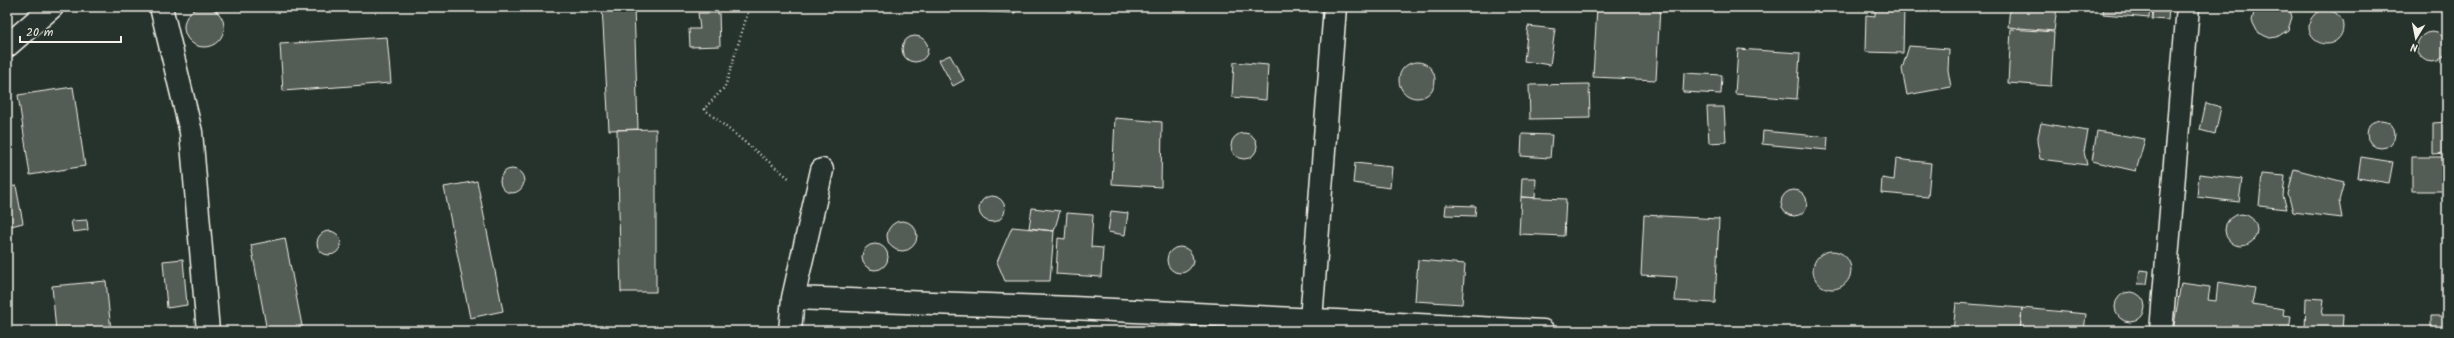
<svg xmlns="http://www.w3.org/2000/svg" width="2454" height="338" font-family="Kalam,sans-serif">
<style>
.building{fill:#525c55;stroke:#f4f1e8}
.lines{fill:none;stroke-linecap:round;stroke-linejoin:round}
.street-casing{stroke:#f4f1e8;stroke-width:25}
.path{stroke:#f4f1e8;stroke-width:2.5;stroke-dasharray:1 3;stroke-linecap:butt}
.street{stroke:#26332d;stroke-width:22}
</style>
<rect width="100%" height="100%" fill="#26332d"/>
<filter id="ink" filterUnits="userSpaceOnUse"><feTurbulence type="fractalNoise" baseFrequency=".025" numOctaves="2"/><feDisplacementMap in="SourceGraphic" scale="8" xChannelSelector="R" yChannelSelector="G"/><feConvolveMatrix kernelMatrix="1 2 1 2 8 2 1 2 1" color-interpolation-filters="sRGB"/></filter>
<g filter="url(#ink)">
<path class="building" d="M184 27a20 20 0 1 1 40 0a20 20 0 1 1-40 0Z
M7,7H14L7,17Z
M602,7H634L638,129L609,130Z
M989,7H1017L1015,13L987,12Z
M1597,7H1660L1656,80L1593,77Z
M1875,7H1904L1903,53L1865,52L1866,15L1875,16Z
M2010,7H2057L2054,31L2008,27Z
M2104,7H2150L2149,18L2103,14Z
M2153,7H2169L2168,20L2152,19Z
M2255,7H2289L2292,17L2288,30L2277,37L2270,38L2258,33L2252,21Z
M2309 27a17 17 0 1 1 34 0a17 17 0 1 1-34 0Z
M698,13H719L720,46L690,47L689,29H700Z
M1528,26L1555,29L1550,65L1524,61Z
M2011,29L2054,32L2051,86L2008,83Z
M2417 47a15 15 0 1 1 30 0a15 15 0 1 1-30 0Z
M902 49a13 13 0 1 1 26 0a13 13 0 1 1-26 0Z
M387,37L391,83L283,91L280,44Z
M1909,46L1949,49L1948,70L1951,87L1907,95L1902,69Z
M1738,49L1800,53L1797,99L1735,94Z
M950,55L964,80L953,86L939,60Z
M1234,62L1268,65L1266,100L1232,97Z
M1399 80a18 18 0 1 1 36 0a18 18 0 1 1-36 0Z
M1684,73L1722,75L1721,94L1683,92Z
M1589,84L1590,118L1530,119L1529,85Z
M73,87L85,166L30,175L18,95Z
M2206,103L2221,107L2215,134L2200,130Z
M1707,107H1724L1726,142L1709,143Z
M1115,118L1162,122L1161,187L1112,184Z
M2367 134a14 14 0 1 1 28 0a14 14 0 1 1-28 0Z
M2447,122V153L2433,154V123Z
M2041,123L2088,131L2084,152L2087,165L2040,159L2037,141Z
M656,129V292H621L617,130Z
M1763,131L1828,137L1827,150L1762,144Z
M2097,131L2145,139L2136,171L2092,161Z
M1231 146a13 13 0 1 1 26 0a13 13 0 1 1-26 0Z
M1522,134L1552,135L1550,158L1521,156Z
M2361,157L2393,162L2389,183L2358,178Z
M2412,157H2447V191H2412Z
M1896,159L1931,163L1928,197L1881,193L1882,178L1894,180Z
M1355,163L1392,167L1390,188L1353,183Z
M500 181a12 12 0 1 1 24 0a12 12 0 1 1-24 0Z
M2294,169L2344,182L2339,201L2342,218L2293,212L2288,194Z
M2199,174L2242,179L2239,202L2197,197Z
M2262,174L2285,176L2283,196L2287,209L2259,206Z
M1522,178H1536L1535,198L1521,197Z
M477,181L503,311L470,318L444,187Z
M16,186L23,223L7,227V187Z
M1781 203a13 13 0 1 1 26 0a13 13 0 1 1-26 0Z
M979 209a13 13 0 1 1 26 0a13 13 0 1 1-26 0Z
M1521,197L1566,199L1564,236L1519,234Z
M1446,205L1476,206L1475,216L1445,215Z
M1032,208L1060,211L1054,231L1029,228Z
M1111,211L1128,213L1125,235L1108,232Z
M1067,213L1093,215L1091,247L1103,248L1101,277L1056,274L1058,238L1065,239Z
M2225 230a16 16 0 1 1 32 0a16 16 0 1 1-32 0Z
M1644,215L1719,219L1715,303L1675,301L1677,277L1641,275Z
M87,220L88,230L73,232L71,221Z
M887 236a15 15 0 1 1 30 0a15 15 0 1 1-30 0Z
M1012,227L1054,231L1050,281H1005L997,262Z
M317 243a12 12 0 1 1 24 0a12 12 0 1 1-24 0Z
M285,238L303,331H267L251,245Z
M862 257a13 13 0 1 1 26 0a13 13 0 1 1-26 0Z
M1167 260a13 13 0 1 1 26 0a13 13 0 1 1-26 0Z
M1813 270a19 19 0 1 1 38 0a19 19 0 1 1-38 0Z
M183,259L187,305L167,308L163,261Z
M1418,260L1465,264L1462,304L1415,301Z
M2140,270L2149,271L2147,284H2138Z
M106,281L111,331H56L52,286Z
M2218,282L2255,288L2252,304L2284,309L2283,315L2291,316L2289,331H2173L2181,283L2210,287L2208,300L2216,301Z
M2115 307a15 15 0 1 1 30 0a15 15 0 1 1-30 0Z
M2306,298L2324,299L2322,315H2343L2342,331H2305Z
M1956,303L2022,308L2020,331H1953Z
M2022,308L2086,314L2084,331H2020Z
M2431,316H2446V331H2431Z"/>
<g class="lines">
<defs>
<path id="street" d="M161,7L191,132L208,331
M7,46L52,7
M793,298L822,170
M1311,320L1335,7
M790,331L793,298L1073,308L1543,331
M2161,331L2188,7"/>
</defs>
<use href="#street" class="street-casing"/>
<path class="path" d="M749,9L725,87L704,109L790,179"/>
<use href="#street" class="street"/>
</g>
</g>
<rect width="2454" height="338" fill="none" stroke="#26332d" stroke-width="24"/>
<rect x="12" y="12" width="2430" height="314" fill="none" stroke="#f4f1e8" stroke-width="1.5" filter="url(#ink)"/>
<g transform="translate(2416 38) rotate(190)" stroke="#26332d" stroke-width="3" paint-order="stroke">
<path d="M0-3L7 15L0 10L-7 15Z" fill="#f4f1e8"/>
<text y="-6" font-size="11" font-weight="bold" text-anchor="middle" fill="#f4f1e8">N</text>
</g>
<path d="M20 36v6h101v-6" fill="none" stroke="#f4f1e8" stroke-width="2"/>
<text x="26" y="36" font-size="12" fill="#f4f1e8" stroke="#26332d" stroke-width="3" paint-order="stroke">20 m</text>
</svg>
